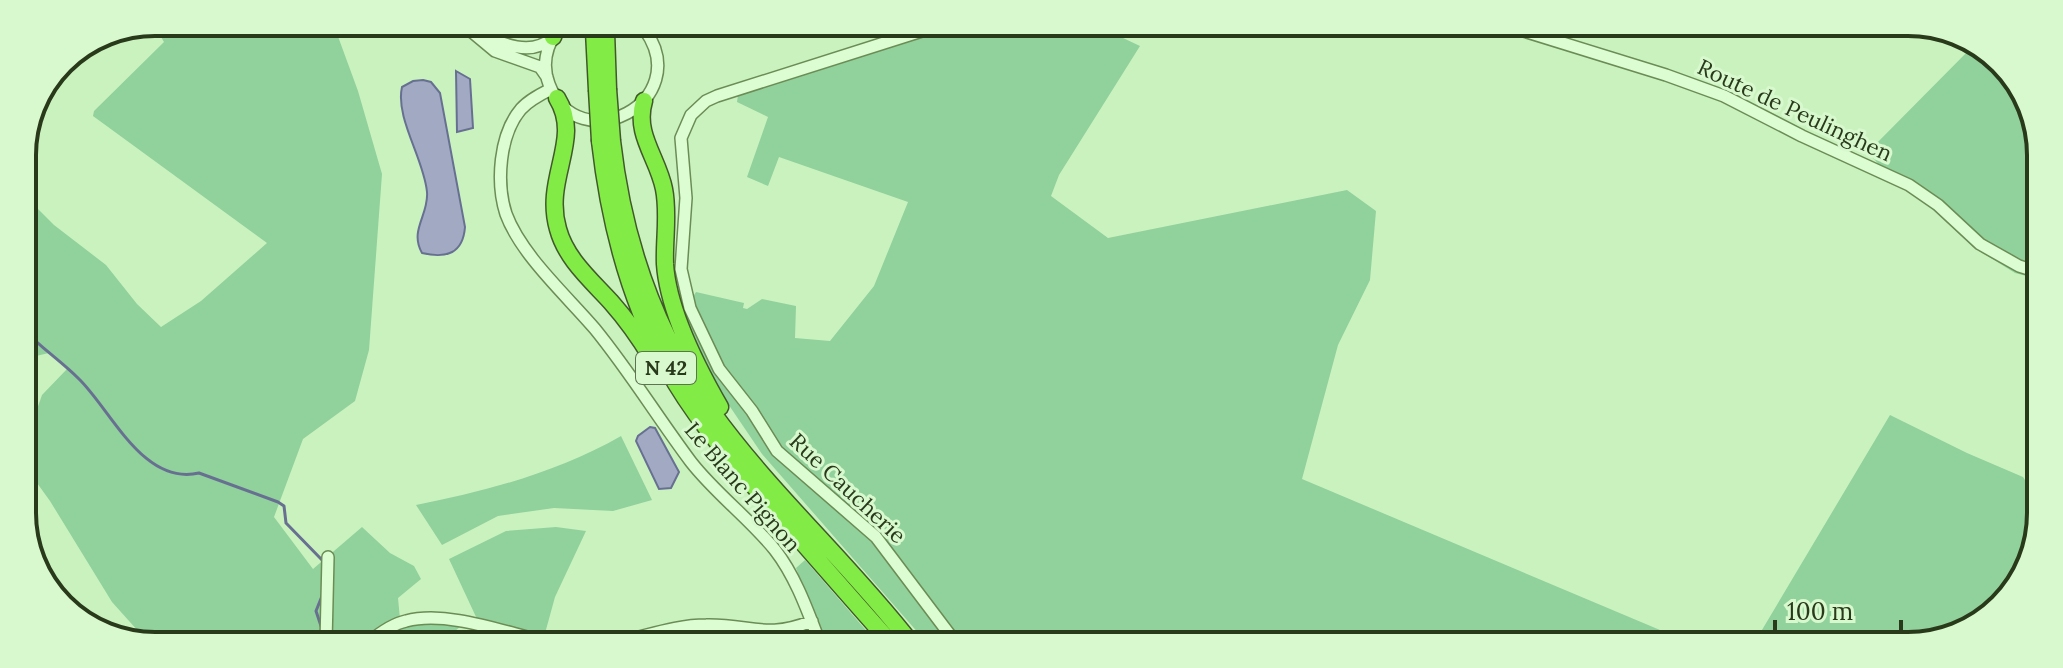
<svg xmlns="http://www.w3.org/2000/svg" width="2063" height="668" font-family="Lora,serif">
<style>
.green{fill:#91d19c}
.water{fill:#a2a9c3;stroke:#687092;stroke-width:2}
.lines{fill:none;stroke-linecap:round;stroke-linejoin:round}
.stream{stroke:#687092;stroke-width:3}
.minor-casing{stroke:#6b8c55;stroke-width:14}
.highway-casing{stroke:#40592a;stroke-width:19}
.minor{stroke:#dcfcd2;stroke-width:11}
.highway{stroke:#83eb45;stroke-width:16}
.highway-bridge-casing{stroke:#40592a;stroke-width:19;stroke-linecap:butt}
.highway-bridge{stroke:#83eb45;stroke-width:16}
.labels{text-anchor:middle;stroke-width:6;stroke-linejoin:round;paint-order:stroke}
.shield{fill:#d8f9ce;stroke:#5e7351;stroke-width:2}
.shield-label{font-size:20px;font-weight:bold;fill:#293a1b}
.street-label{font-size:22px;fill:#293a1b;stroke:#d8f9ce}
.rim{fill:none;stroke:#293a1b;stroke-width:4}
</style>
<rect width="100%" height="100%" fill="#caf2be"/>
<path class="green" d="M1104,29L1140,46L1059,175L1051,196L1108,238L1347,190L1376,211L1370,280L1338,345L1302,479L1660,630L1717,645L927,643L762,454L718,389L683,312L696,292L744,303L743,308L747,309L762,299L796,306L795,338L830,341L874,286L908,202L779,157L768,186L747,177L768,117L737,102L738,95L939,30Z
M336,31L358,91L382,174L369,350L355,401L303,439L274,517L313,569L362,527L390,553L414,566L421,579L398,598L400,619L362,642L147,641L112,602L50,501L24,465V446L42,395L67,369L49,353L23,359V194L54,225L106,265L137,304L161,327L201,301L267,243L93,116L94,111L164,42L158,32Z
M1973,46L2008,67L2039,130L2038,279L2015,273L1973,247L1923,199L1894,182L1868,152Z
M1890,415L1967,453L2023,477L2037,498L2036,548L1989,618L1916,646L1753,645Z
M621,436L652,500L613,511L554,508L498,516L442,545L416,505C487,491 558,472 621,436Z
M556,527L586,531L555,597L544,637L477,619L449,559L506,531Z
M805,560L877,643H638L645,638L726,628L765,638L805,634L814,616L796,568Z
M424,622L461,626L442,642H376L408,624Z"/>
<path class="water" d="M456,71L470,79L473,128L457,132Z
M423,80L431,82L440,93L465,227C463,253 447,259 422,253C409,230 429,215 427,192C424,159 395,118 402,87L413,81Z
M650,427L655,428L679,472L671,488L659,489L636,441L638,436Z"/>
<g class="lines">
<path class="stream" d="M23,329C40,347 61,361 79,379C111,410 143,486 199,473L278,502L284,506L286,523L323,561
M321,626L316,611L322,596"/>
<defs>
<path id="minor" d="M1514,28L1666,75L1724,96L1802,136L1909,185L1938,205L1980,244L2019,266L2038,272
M925,30L717,96L706,101L691,115L681,138L686,198L681,269L690,308L719,369L752,411L777,451L876,537L956,643
M471,31L495,51L540,67L547,77
M482,31C500,46 533,56 552,38
M557,31C546,47 542,66 549,84C578,162 696,102 645,30
M551,89C541,94 529,100 521,109C499,135 496,183 506,214C521,255 567,296 595,329C630,372 658,418 691,462C716,494 750,519 775,550C796,577 808,612 820,643
M326,642L328,557
M369,642C380,633 392,624 406,621C448,610 506,633 547,642
M613,643C644,637 675,625 706,625C751,624 765,640 812,621"/>
<path id="highway" d="M594,31L597,90
M606,31L608,89
M553,37L555,31
M557,98C583,140 543,178 558,229C566,259 591,280 611,302C626,319 639,337 651,357
M644,101C634,134 658,158 664,189C669,214 664,239 665,264C668,310 697,367 720,407
M600,141C609,221 628,298 667,368C695,419 733,461 770,505C810,551 850,597 891,643
M612,141C623,238 655,332 712,412C772,495 849,563 911,643"/>
</defs>
<use href="#minor" class="minor-casing"/>
<use href="#highway" class="highway-casing"/>
<use href="#minor" class="minor"/>
<use href="#highway" class="highway"/>
<defs>
<path id="highway-bridge" d="M608,89L612,141
M597,90L600,141"/>
</defs>
<use href="#highway-bridge" class="highway-bridge-casing"/>
<use href="#highway-bridge" class="highway-bridge"/>
</g>
<g class="labels">
<rect class="shield" x="636" y="352" width="60" height="32" rx="6"/>
<g class="shield-label">
<text x="666" y="375">N 42</text>
</g>
<g class="street-label">
<text transform="translate(1795 110) rotate(25)" y="8">Route de Peulinghen</text>
<text transform="translate(743 487) rotate(49)" y="8">Le Blanc Pignon</text>
<text transform="translate(848 488) rotate(43)" y="8">Rue Caucherie</text>
</g>
</g>
<path d="M0 0H2063V668H0ZM155 36H1908A119 119 0 0 1 2027 155V513A119 119 0 0 1 1908 632H155A119 119 0 0 1 36 513V155A119 119 0 0 1 155 36Z" fill="#d8f9ce" fill-rule="evenodd"/>
<path class="rim" d="M155 36H1908A119 119 0 0 1 2027 155V513A119 119 0 0 1 1908 632H155A119 119 0 0 1 36 513V155A119 119 0 0 1 155 36Z"/>
<path d="M1775 620v12h126v-12" fill="none" stroke="#293a1b" stroke-width="4"/>
<text x="1787" y="620" font-size="24" fill="#293a1b" stroke="#d8f9ce" stroke-width="6" paint-order="stroke">100 m</text>
</svg>
